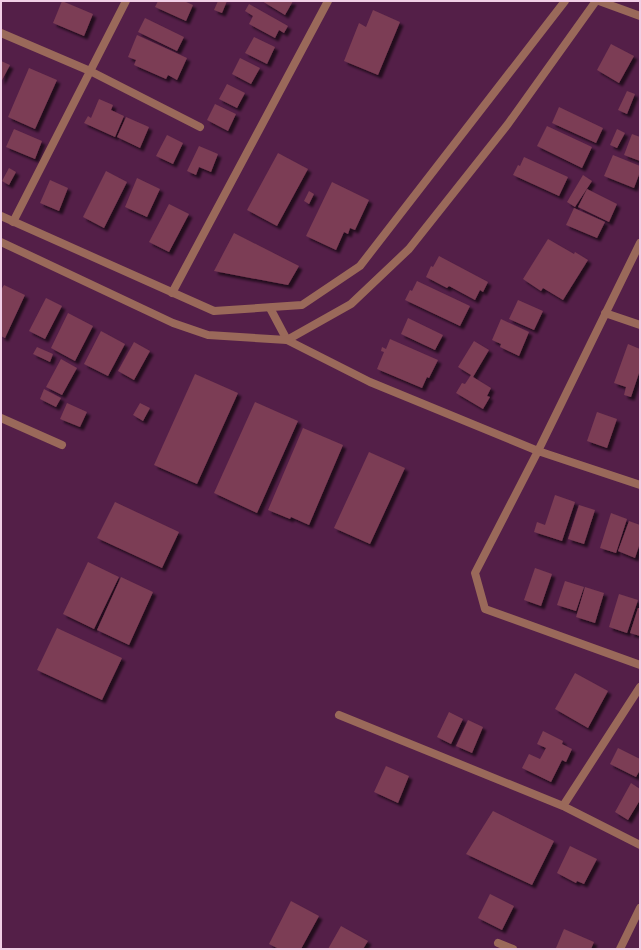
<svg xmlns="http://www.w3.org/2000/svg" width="641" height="950" font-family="Raleway,sans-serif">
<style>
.building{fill:#7b3d54;filter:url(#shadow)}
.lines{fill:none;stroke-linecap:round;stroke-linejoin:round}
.minor{stroke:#9a695a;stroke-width:8}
.tertiary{stroke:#9a695a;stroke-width:8}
</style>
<defs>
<filter id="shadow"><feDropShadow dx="3.5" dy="3.5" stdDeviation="1" flood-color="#0009"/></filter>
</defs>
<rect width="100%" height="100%" fill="#541f48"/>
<path class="building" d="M62,1L93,14L84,36L53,23Z
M158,1H184L193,5L186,21L155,7Z
M218,1H227L222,13L214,10Z
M262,1H293L285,15Z
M249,4L288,26L284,33L279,30L275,38L249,24L253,16L245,11Z
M373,10L400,22L378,75L344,61L359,23L366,27Z
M145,18L184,37L177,51L138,32Z
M137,35L187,58L177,80L168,75L166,79L134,65L136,60L128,57Z
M254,37L275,47L267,64L245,53Z
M611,44L634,56L619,83L597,70Z
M240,58L260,68L251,84L232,74Z
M1,61L10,65L1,82Z
M29,68L57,80L35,129L8,117Z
M227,84L245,93L237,108L219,99Z
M627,91L635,94L627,114L618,110Z
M99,99L113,105L111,110L124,116L115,137L84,123L88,116L91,118Z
M215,104L236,114L228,131L207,120Z
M559,107L603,128L596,143L552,123Z
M126,117L149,127L140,148L117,137Z
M547,126L592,147L582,168L537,146Z
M14,129L42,141L35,159L6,147Z
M617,129L625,133L617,148L610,145Z
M632,134L640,137V161L624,155Z
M167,135L183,143L173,164L156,156Z
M199,146L218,154L211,172L199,167L196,175L187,171Z
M278,153L308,169L277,226L247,210Z
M613,155L640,166V172L634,188L604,176Z
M524,157L568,177L559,196L513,175L518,165L520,166Z
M9,168L16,172L9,185L2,181Z
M106,171L127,182L104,228L83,217Z
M583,175L592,181L575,207L567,202Z
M137,178L160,189L147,217L125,207Z
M50,180L68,188L59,211L40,203Z
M332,182L369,200L355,230L350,228L348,234L344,232L336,250L306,236Z
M587,189L617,204L609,222L578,207Z
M309,191L314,194L309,204L304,201Z
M169,204L189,214L169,252L149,242Z
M574,208L605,222L597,238L566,225Z
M234,233L299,266L288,285L214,271Z
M548,239L574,254L575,252L588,260L563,300L543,288L541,291L523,279Z
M439,256L488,282L483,292L480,290L475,300L449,286L447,288L426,277L431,266L433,267Z
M417,281L470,306L460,326L405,300L410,290L412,291Z
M4,285L25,295L5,338L1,336V290Z
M46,298L62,306L45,339L29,331Z
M518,300L543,311L534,330L509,319Z
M68,313L93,326L75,361L51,348Z
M408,318L443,335L435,350L401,334Z
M501,319L529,332L519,356L500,347L501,344L492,340Z
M101,331L125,344L108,376L84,364Z
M390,339L438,360L429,378L427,377L422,388L377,369L384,352L381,351L382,347L386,349Z
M474,341L489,350L473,377L491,388L487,396L490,397L483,409L456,393L462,383L465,384L471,375L458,367Z
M134,342L150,351L134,380L118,371Z
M628,344L640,349V370L631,397L624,395L626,387L614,383Z
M37,347L53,354L50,362L33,354Z
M61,359L77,368L62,395L46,387Z
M195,374L238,393L197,484L154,465Z
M44,389L61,398L56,407L40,399Z
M255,402L298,421L257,513L214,493Z
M67,403L87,412L80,427L60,419Z
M140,403L150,408L143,421L133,415Z
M597,412L617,419L607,448L587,441Z
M303,428L343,445L309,525L291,517L290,519L268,510Z
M369,452L405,468L370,544L334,528Z
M555,495L575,502L562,541L534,532L537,522L545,525Z
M115,502L179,532L162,568L97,538Z
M579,505L595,510L584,544L568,539Z
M611,513L627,519L616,553L600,548Z
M629,521L640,525V543L635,558L618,551Z
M88,562L119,577L94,629L63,614Z
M535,568L552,574L541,606L524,600Z
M121,577L153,592L129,645L97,630Z
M565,581L584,587L576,611L557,605Z
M585,587L604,593L595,623L576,617Z
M619,594L638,600L627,633L609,627Z
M638,608H640V636L630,633Z
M57,628L122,658L102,700L37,670Z
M575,673L608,691L588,728L555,709Z
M449,712L463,719L451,744L437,737Z
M468,720L483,727L472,753L456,746Z
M543,731L563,741L562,744L572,749L566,762L562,760L551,782L522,768L529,754L540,759L546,748L537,744Z
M618,748L640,759V770L636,777L610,764Z
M386,766L409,776L398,803L374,792Z
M631,783L640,789V800L628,820L615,812Z
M493,811L554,841L532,885L466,854Z
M570,846L597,859L584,884L577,881L576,883L557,873Z
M490,894L514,906L502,930L478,918Z
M291,901L319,916L301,949H279L269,944Z
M341,926L368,941L363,949H328Z
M564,929L594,942L591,949L556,948Z"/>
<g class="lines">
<path class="minor" d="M599,1L640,16
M1,33L90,71L200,127
M13,222L126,1
M640,243L538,451L475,573L485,609L640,665
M172,293L328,1
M270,308L287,340L370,382L538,451L640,485
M605,313L640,325
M1,418L62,445
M339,715L563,806L640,845
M563,806L640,687
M498,943L513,949
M620,949L640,908"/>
<path class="tertiary" d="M1,216L214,311L302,305L360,266L565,1
M1,242L173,323L208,335L287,340L351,304L409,249L508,124L596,1"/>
</g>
<rect width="641" height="950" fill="none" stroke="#f1cfe6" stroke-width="4"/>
</svg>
